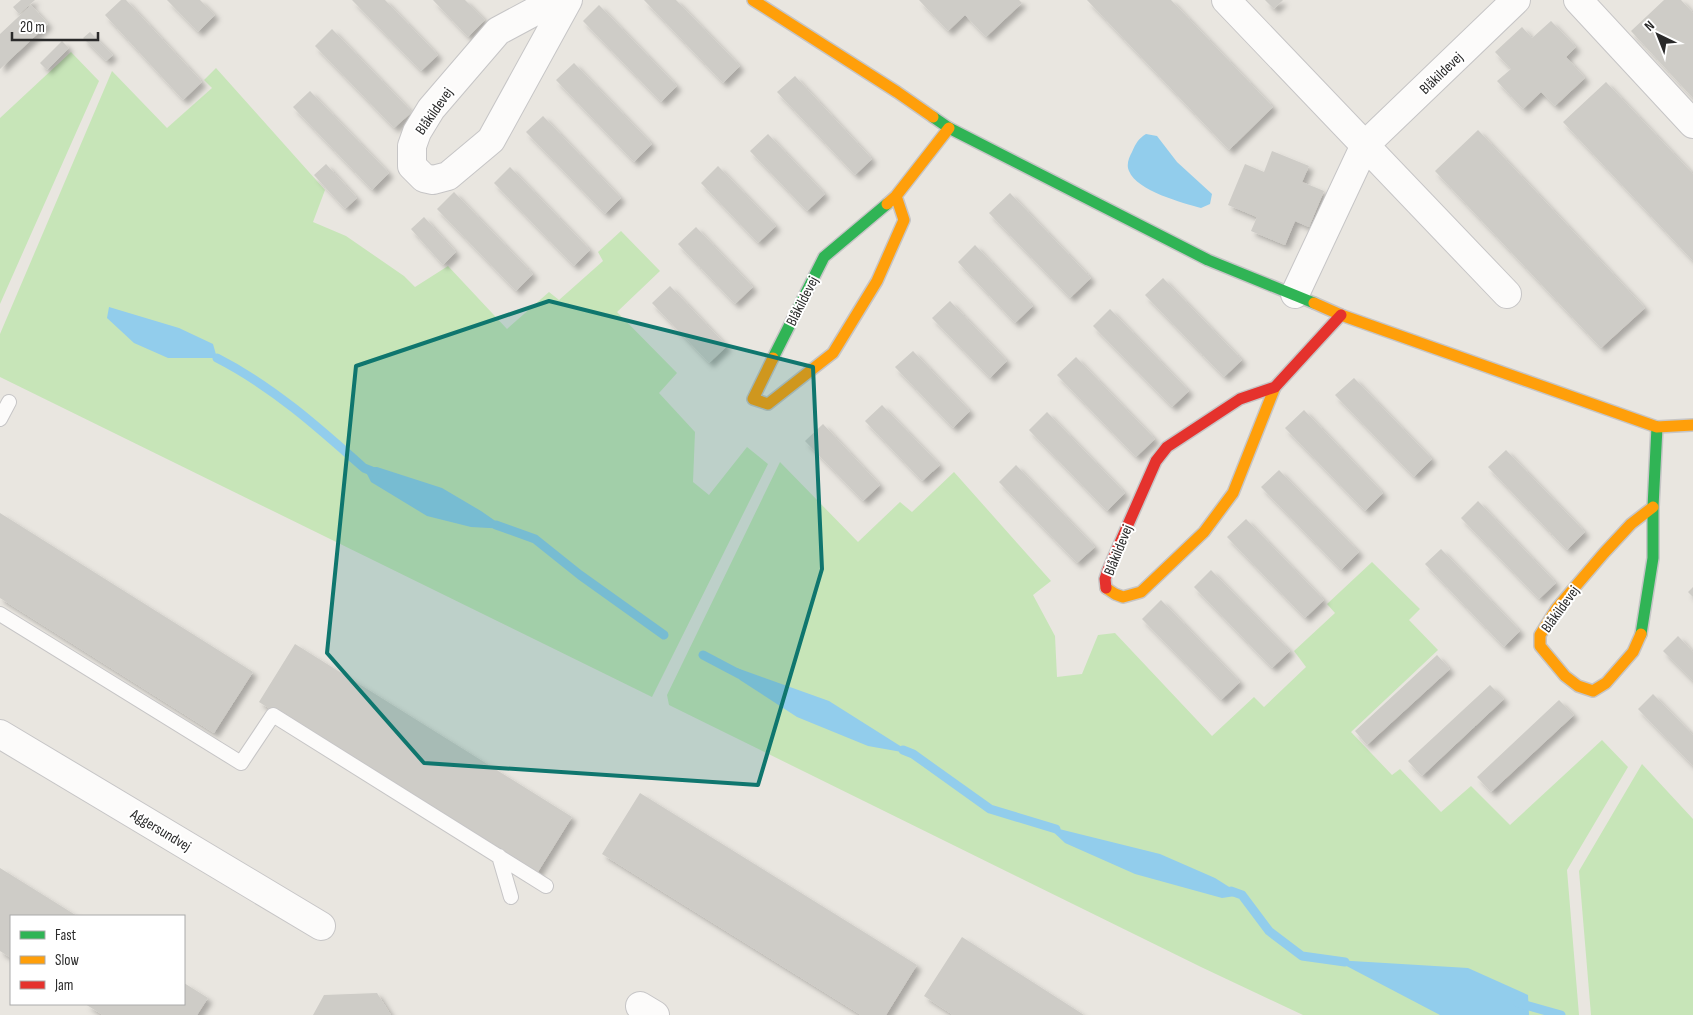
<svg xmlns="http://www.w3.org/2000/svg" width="1693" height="1015" font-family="'Sofia Sans Condensed',sans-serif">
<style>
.green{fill:#c7e5b8}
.water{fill:#92cdec}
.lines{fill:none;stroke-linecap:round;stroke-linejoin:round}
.stream{stroke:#92cdec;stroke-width:9}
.building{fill:#ceccc7;filter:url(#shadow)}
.lane-casing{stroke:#c6c5c6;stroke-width:16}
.street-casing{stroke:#c6c5c6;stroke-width:30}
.fast-casing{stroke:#c6c5c6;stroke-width:14}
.slow-casing{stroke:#c6c5c6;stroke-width:14}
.jam-casing{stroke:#c6c5c6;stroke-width:14}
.lane{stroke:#fcfbfa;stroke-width:14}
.street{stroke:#fcfbfa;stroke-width:28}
.fast{stroke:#30b455;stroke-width:11}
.slow{stroke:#ff9f0a;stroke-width:11}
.jam{stroke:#e5322d;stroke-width:11}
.marked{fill:#0f766e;fill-opacity:0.2;stroke:#0f766e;stroke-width:4;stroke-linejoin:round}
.labels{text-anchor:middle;stroke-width:4;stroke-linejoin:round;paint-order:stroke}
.street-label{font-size:15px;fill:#2a2a2a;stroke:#fff}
</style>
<defs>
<filter id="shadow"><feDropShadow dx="4.5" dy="4.5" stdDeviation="2.5" flood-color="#0004"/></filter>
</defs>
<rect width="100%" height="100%" fill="#e9e6e0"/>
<path class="green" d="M71,52L99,81L0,304V118Z
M216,68L325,190L313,222L346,236L404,276L415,287L448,266L507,329L549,292L559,300L603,261L598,252L621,231L660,271L617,312L677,373L659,393L695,432L693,482L709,495L747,447L768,464L652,697L0,377V334L112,71L167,128L212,88L204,80Z
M780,462L858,542L900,502L912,512L954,472L1051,581L1033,595L1055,636L1057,677L1082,674L1098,635L1115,633L1212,736L1254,697L1264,707L1306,667L1294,651L1335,613L1327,604L1372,562L1420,609L1409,620L1438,650L1351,732L1392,775L1400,769L1441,812L1471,786L1510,825L1602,740L1628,767L1567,870L1579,1015H1303L1201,967L669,705L667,695Z
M1642,764L1693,819V1015H1591L1579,871Z"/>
<path class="water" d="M1146,134L1157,136L1177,162L1212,194L1210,204L1201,208C1183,203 1137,191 1129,171C1126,165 1129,157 1132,152C1136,143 1138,139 1146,134Z
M109,307L179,328L213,344L217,358H168L134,343L107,318Z
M377,467L442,488L481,511L507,529L471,527L427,516L371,482L364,468Z
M737,668L829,701L913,754L868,746L797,717L740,680L729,669Z
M1047,826L1160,854L1215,878L1242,895L1222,898L1135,874L1065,843Z
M1335,960L1468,968L1528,995L1529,1015H1440Z"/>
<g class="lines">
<path class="stream" d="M217,358C272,386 318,427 364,468L374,472
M496,525L535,539L580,575L664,635
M703,655L739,674
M903,750L913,754L990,809L1056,829
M1231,891L1242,895L1269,931L1302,956L1345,962
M1518,1003L1561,1015"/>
</g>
<path class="building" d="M21,0H35L19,14L13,7Z
M121,0H126L202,82L183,100L105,15Z
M167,0H200L215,15L198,32Z
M352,0H385L438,55L421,71Z
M433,0H465L485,20L468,37Z
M644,0H676L740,66L723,83Z
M919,0H1019L1022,3L986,37L965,15L948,31Z
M1087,0H1171L1273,107L1229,150Z
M1265,0H1283L1274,9Z
M1664,0H1681L1693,13V98L1631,31Z
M31,5L48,24L0,69V34Z
M599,5L677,86L661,102L583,21Z
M1551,21L1576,47L1566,57L1585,78L1555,106L1541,92L1523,109L1497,81L1511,69L1495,52L1522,27L1532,38Z
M332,29L412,112L394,128L315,46Z
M90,32L113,55L106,61L83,38Z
M62,41L69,48L47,70L40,63Z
M574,63L652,144L634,162L556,80Z
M795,76L872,159L855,175L777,92Z
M1606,82L1693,174V261L1563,122Z
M310,91L389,173L372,190L293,107Z
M543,116L621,198L605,214L526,132Z
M1478,130L1645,308L1601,348L1435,171Z
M768,134L825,194L807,211L750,151Z
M1272,151L1309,166L1302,182L1324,191L1309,227L1295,221L1285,245L1251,231L1257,217L1228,205L1245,164L1264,172Z
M326,164L357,198L345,209L314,175Z
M718,166L776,226L758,243L701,183Z
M510,167L590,250L574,266L494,183Z
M454,192L533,274L516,291L437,209Z
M1010,193L1091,278L1070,298L989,213Z
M424,217L456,252L443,265L411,229Z
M696,227L753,287L735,304L678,244Z
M975,245L1033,306L1015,323L958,262Z
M1163,278L1242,360L1224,377L1145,295Z
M670,286L727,346L709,363L652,303Z
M950,301L1007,361L990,378L932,318Z
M1110,309L1189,391L1172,407L1093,326Z
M913,351L970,411L953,428L895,367Z
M1076,357L1155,439L1136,457L1057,375Z
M1354,378L1432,459L1414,477L1335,395Z
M882,405L940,465L922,481L865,421Z
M1304,410L1383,493L1365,511L1285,428Z
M1047,412L1125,493L1107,511L1029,430Z
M823,424L880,485L863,501L805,441Z
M1506,450L1585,532L1567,550L1488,467Z
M1016,465L1095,547L1077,563L999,482Z
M1279,470L1359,552L1341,570L1261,487Z
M1478,501L1556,583L1539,599L1461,518Z
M0,513L253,672L214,733L0,598Z
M1246,519L1324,600L1305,618L1227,537Z
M1441,549L1520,631L1504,647L1425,564Z
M1211,570L1290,651L1272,668L1194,587Z
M1693,587V597L1688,592Z
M1161,600L1240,682L1221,700L1142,619Z
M1678,636L1693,652V681L1663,651Z
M295,644L572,817L536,875L259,702Z
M1437,655L1450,669L1367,745L1355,731Z
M1490,685L1504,699L1422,776L1408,761Z
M1653,694L1693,735V766L1638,709Z
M1559,700L1574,715L1491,792L1477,777Z
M640,793L917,965L886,1015H861L602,854Z
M0,868L77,916H11V958L0,951Z
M962,937L1084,1015H953L924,996Z
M184,983L208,998L197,1015H103L85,1004H184Z
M377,993L391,1015H313L324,995Z"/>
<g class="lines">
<defs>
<path id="lane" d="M0,419L9,402
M0,614L241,763L273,715L546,886
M499,856L511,897"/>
<path id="street" d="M556,0L498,31L431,109L417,132L412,146V166L424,178L433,180L448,176L491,140L568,0
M1226,0L1507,294
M1578,0L1693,124
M1295,294L1365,145L1516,0
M0,734L321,926
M640,1006L655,1015"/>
<path id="fast" d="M933,117L949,128L1208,260L1314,303
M773,358L824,257L887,204
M1641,634L1653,558V507L1657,427"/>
<path id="slow" d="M753,0L897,92L933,117
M887,204L896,196L949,128
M1314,303L1341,315L1657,427L1693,425
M773,358L753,399L768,404L833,353L877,281L904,220L896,196
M1106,588L1115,594L1123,597L1141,592L1204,532L1233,493L1275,387
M1641,634L1633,652L1606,683L1593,691L1578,686L1565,676L1540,646V635L1557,608L1604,553L1631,524L1653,507"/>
<path id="jam" d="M1106,588L1105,579L1108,570L1156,461L1167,447L1240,399L1275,387L1341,315"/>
</defs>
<use href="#lane" class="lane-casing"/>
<use href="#street" class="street-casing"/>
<use href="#fast" class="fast-casing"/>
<use href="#slow" class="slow-casing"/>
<use href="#jam" class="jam-casing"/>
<use href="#lane" class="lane"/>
<use href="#street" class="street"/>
<use href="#fast" class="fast"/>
<use href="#slow" class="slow"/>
<use href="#jam" class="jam"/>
</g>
<path class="marked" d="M549,301L813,367L822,569L758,785L424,763L327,653L356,366Z"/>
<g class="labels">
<g class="street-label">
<text transform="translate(1441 73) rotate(-44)" y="5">Blåkildevej</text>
<text transform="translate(434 111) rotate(-55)" y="5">Blåkildevej</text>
<text transform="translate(802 301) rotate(-63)" y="5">Blåkildevej</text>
<text transform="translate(1118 550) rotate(-68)" y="5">Blåkildevej</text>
<text transform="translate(1560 609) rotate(-54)" y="5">Blåkildevej</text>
<text transform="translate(161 830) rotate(31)" y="5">Aggersundvej</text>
</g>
</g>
<rect x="10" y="915" width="175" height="90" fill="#ffffff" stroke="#aaaaaa"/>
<rect x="20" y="931" width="25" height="8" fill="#30b455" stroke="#aaaaaa"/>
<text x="55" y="940" font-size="15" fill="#2a2a2a">Fast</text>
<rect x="20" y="956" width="25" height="8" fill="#ff9f0a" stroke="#aaaaaa"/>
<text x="55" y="965" font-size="15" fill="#2a2a2a">Slow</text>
<rect x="20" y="981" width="25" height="8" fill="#e5322d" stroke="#aaaaaa"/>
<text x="55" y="990" font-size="15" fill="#2a2a2a">Jam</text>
<g transform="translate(1658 35) rotate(317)" stroke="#ffffff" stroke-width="4" paint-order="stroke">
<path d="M0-4L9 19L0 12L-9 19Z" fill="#2a2a2a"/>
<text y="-8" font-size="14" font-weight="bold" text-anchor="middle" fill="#2a2a2a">N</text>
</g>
<path d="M12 32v8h86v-8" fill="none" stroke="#2a2a2a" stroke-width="2.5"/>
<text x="20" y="32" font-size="15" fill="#2a2a2a" stroke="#ffffff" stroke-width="4" paint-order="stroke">20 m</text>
</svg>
